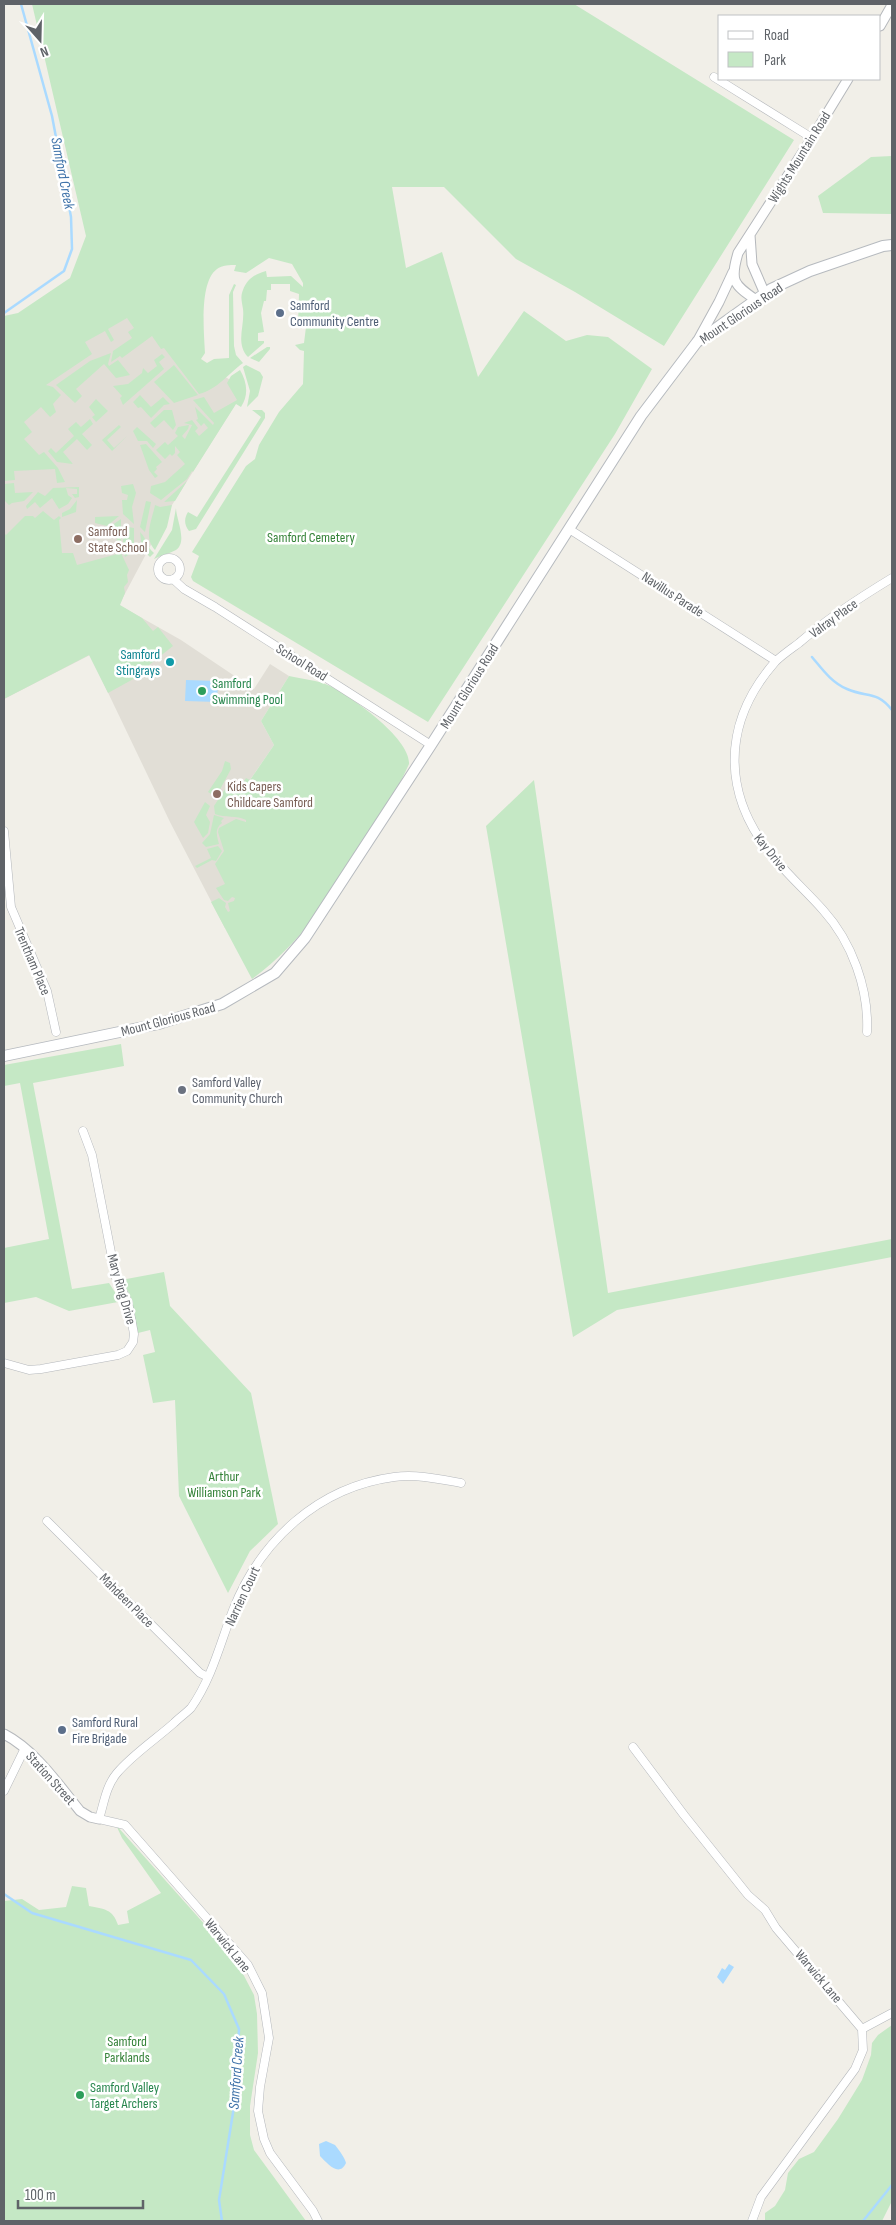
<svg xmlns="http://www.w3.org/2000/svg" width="896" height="2225" font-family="'Sofia Sans Condensed',sans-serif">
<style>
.education{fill:#e1ded6}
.green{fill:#c5e8c5}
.water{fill:#aadaff}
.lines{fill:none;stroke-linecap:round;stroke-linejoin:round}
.stream{stroke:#aadaff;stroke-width:2.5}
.minor-casing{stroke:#b5b8bc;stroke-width:9}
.tertiary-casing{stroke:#b5b8bc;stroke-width:11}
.secondary-casing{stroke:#b6babf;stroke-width:12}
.minor{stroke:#fff;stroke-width:8}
.tertiary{stroke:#fff;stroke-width:9}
.secondary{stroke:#fff;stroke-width:10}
.service-dot{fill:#5c6f8a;stroke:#fff;stroke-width:2}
.education-dot{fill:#8d6e63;stroke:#fff;stroke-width:2}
.culture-dot{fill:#0f9aa8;stroke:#fff;stroke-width:2}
.leisure-dot{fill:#2e9e5b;stroke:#fff;stroke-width:2}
.worship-dot{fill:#6b7280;stroke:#fff;stroke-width:2}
.labels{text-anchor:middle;stroke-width:5;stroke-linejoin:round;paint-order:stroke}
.street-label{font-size:14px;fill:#5f6368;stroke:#fff}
.service-label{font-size:14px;fill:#4e5e75;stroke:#fff;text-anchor:start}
.education-label{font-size:14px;fill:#785e54;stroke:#fff;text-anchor:start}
.park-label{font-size:14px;fill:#348238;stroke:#fff}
.culture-label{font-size:14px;fill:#0d838f;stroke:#fff;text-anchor:end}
.leisure-label{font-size:14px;fill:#27864d;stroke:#fff;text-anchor:start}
.worship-label{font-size:14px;fill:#5b616d;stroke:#fff;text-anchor:start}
.water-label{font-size:15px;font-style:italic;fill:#4174aa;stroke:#fff}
</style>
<rect width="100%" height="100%" fill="#f1efe8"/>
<path class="education" d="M85,291L245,389L172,505L119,605L181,640L254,689L270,664L289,676L261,721L274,745L243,790L248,799L237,916L225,928L170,822L90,655L4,699V346Z"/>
<path class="green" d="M32,4H574L794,140L664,346L575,292L516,259L444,187H392L406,268L442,252L478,377L524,311L566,341L587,335L608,337L652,369L615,434L428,722L193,581L191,577L199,556L192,552L246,466L255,459L259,445L279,412L303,384L304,351L300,350L295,345L304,343L306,327H294L298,325L299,294L290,291V284H271V290H267L266,301H264L261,313L264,332L258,333V341H264V343L248,357C235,343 245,326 243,309C242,302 240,297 243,290C247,279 255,274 266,271L267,277L291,276L303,287V283L292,264L269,258L246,273L234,271L236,265C230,265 222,265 217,269C199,282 204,332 205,353L201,359L207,363L214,359L229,358V295L234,284L236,285L233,292L234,346L236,355L243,363C228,374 218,389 199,394L164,348L161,349L152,336L122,358L120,356L111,362L113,351L132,338L128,332L134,328L127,318L108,329L114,340L111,342L105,331L85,342L92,354L46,385L53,387L61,395L53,404L56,412L50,417L41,407L24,422L32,432L24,439L39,455L44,452L58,468L65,482L57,483L55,469L14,471L15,480L4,481V316L18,313L70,278L86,236Z
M892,156V214L823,213L818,196L871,157Z
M267,347H270V349L259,362L250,358Z
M111,353L108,364L109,366L118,360L130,375L116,378L104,364L76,389L82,396L75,403L56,385L90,361Z
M162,354L165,357L159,362L164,369L123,405L120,398L122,396L113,386L128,384L142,373L143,368L148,373L157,366L154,360Z
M174,365L198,395L174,403L154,382Z
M246,365L260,372L263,377L258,396L247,407L250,391L243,367Z
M240,370C247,382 249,395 241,407L236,404L193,472L192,471L187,479L161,500L150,493L151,486L165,482L185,464L177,455L180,452L175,446V453L172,456L170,454L165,459L156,450L165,442L168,445L178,436L175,433L178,427L189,425L188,429L182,436L185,439L192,425L184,423L192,420L198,428L195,431L199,436L208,428L204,423L201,426L196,420L198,419L195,407L213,425L214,423L193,400L204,397L214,413L237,400L227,383L231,376Z
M140,395L151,407L163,397L170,404L164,405L151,418L141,407L138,408L133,402Z
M96,399L108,411L96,422L92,417L95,415L89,407Z
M164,410H172L176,425L173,430L164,420L155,428L150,423Z
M252,410H262L265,413V418L196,529L189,531C184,525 184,518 188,512L197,517L261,417Z
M90,419L93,424L82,434L92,445L87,450L77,439L63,452L73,464L57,462L48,451L51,448L56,453L74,436L68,429L76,422L81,427Z
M119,425L121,427L107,440L114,448L127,436L112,451L102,440Z
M137,427L156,444L153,448L147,441H138L133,431Z
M146,444L162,462L156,467L157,469L154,472L158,476L155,478L149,470L140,445Z
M187,481L175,501L164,502Z
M14,483L15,493L33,492L24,501L12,503L9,505L4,500V484Z
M133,484L136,493L132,507L134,524L123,514L122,500H127L128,495L122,493L121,486Z
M79,487V497L75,498L72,494H77V489L66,488L68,495L72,498L68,504L59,509L52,498L40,508L35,502L27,509L26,506L38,492L45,496L53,488Z
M77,500L76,512L62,517V513L70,509Z
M146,501L151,502L145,532L140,527Z
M155,505L160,507L172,505L167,527L155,550C143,538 152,520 155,505Z
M176,508C176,519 188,542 176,550C169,554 161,555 154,559L172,530Z
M43,511L54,520L59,516L61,518L59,520L62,553H73L77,565L121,553L129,570L127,575L128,582L124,587L125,593L120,605L142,618L153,631L158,627L173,646L144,669L146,672L108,693L89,655L4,699V533L6,535L25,516H33L35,518Z
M119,516L107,526L95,523V517Z
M121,519V551L114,552L119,530L108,528Z
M128,527L134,528V551L125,557L123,549V530Z
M140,532C147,538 146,547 154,553L150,557L142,549Z
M289,676C302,679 318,680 330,686C352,697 411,739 409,764C395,796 376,825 357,854C326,902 300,944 252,979L211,902L219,898L226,903L225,907L228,912L230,911L228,903L234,901L235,898L232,897L228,901L224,900L216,888L225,884L215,864L224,851L218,832L219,828L236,819L246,822V820C237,815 225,818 215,814L214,806L229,783L239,789L246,778L250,780L274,745L261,721Z
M225,761L230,763L231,769L216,797L208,792L222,771Z
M534,780L608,1293L892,1239V1257L617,1310L573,1337L486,826Z
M205,802L210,806L206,815L210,822L208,833L203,838L194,822Z
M214,815L224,818L221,821L222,823C214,829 217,836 219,844L206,847L202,843L210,834Z
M218,846L222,851L216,861L212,860L197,868L195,866L211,858L207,849Z
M121,1044L124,1066L33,1083L72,1289L109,1283L118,1297V1302L69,1311L36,1297L4,1303V1248L49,1239L20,1083L4,1086V1065Z
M164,1272L170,1306L251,1393L278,1524L250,1551L228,1593L179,1496L175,1400L153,1403L143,1355L155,1352L150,1330L138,1333L129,1293L121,1280Z
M116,1825L215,1936L242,1972L254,1995L257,2014L258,2053L250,2106V2135L254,2150L306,2221H4V1901L22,1899L39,1910L66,1907L72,1886L86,1888L89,1906C104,1909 113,1909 118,1925L129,1923L127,1911L161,1893L122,1838Z
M892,2025V2201L882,2221H765V2213L775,2206L785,2190L788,2173L799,2159L814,2152L838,2119L862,2080L871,2055L872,2043L878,2035Z"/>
<path class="water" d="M186,680L218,681L217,702L185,701Z
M729,1964L734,1967L723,1984L717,1977L722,1968L725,1970Z
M326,2141L335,2145C339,2150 345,2158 346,2163C339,2178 327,2163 320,2156L319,2144Z"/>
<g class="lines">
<path class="stream" d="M4,313L64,271L72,249L71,217L52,116L21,4
M812,657C822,669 832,683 847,689C867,698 876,690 892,710
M4,1894L32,1913L191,1960L224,1994L239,2029L236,2094L219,2200L222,2221
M863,2221L892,2185"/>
<defs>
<path id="minor" d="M714,77L812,138
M569,529L776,661
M158 569a11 11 0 1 1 22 0a11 11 0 1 1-22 0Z
M173,579L184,589L215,607L431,745
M4,831L11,907L47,991L56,1032
M867,1032C869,989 852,942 823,910C808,893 791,878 776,860C722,798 720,725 775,662C782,655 791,649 799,643C828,618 859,598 892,578
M4,1363L29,1370L41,1369L118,1355L127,1351L133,1342L134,1334L128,1302L116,1278L92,1155L83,1131
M47,1521L200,1673L208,1677
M633,1747L684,1815L748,1895L765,1910L776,1928L862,2029L863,2050L855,2069L761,2197L752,2221
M4,1791L25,1748
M862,2029L892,2013
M318,2221L313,2211L270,2153L264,2139L258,2111L260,2087L269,2038L262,1993L248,1965L125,1825L99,1819C104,1803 106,1786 117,1773C132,1755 156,1739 174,1723C179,1718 186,1713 191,1708C212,1678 220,1644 233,1610C260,1541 318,1487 394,1477C417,1474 439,1479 461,1483"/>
<path id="tertiary" d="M880,26L892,5
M750,235L752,264L765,294
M756,300C733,284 730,281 738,253L812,138L848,79
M697,342L719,302L733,272
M4,1734C35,1750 58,1784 80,1811L90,1817L99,1819"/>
<path id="secondary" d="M4,1056L158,1024L222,1004L275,973L305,938L431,745L641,416L697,342L771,289L810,271L883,246L892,245"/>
</defs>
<use href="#minor" class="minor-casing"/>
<use href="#tertiary" class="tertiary-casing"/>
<use href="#secondary" class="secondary-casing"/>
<use href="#minor" class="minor"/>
<use href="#tertiary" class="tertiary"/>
<use href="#secondary" class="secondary"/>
</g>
<g class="service-dot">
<circle cx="280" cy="313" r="5"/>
<circle cx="62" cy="1730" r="5"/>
</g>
<g class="education-dot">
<circle cx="78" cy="539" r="5"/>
<circle cx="217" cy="794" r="5"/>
</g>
<circle class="culture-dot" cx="170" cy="662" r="5"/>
<g class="leisure-dot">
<circle cx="202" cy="691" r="5"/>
<circle cx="80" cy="2095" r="5"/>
</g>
<circle class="worship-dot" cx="182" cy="1090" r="5"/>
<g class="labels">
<g class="street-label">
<text transform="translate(799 157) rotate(-58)" y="5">Wights Mountain Road</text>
<text transform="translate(741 313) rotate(-34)" y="5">Mount Glorious Road</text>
<text transform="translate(673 594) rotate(33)" y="5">Navillus Parade</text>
<text transform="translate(833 618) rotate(-36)" y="5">Valray Place</text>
<text transform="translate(302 662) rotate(32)" y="5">School Road</text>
<text transform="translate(469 686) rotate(-58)" y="5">Mount Glorious Road</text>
<text transform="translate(771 852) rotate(51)" y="5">Kay Drive</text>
<text transform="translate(33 961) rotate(67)" y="5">Trentham Place</text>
<text transform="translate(168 1019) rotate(-15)" y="5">Mount Glorious Road</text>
<text transform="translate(122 1289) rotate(74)" y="5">Mary Ring Drive</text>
<text transform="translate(242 1596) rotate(-65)" y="5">Narrien Court</text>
<text transform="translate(127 1600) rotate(45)" y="5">Mahdeen Place</text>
<text transform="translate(51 1778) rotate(48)" y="5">Station Street</text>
<text transform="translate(228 1945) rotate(51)" y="5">Warwick Lane</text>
<text transform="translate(819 1976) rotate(50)" y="5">Warwick Lane</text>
</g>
<g class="service-label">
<text x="290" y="310">Samford<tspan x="290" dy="16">Community Centre</tspan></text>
<text x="72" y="1727">Samford Rural<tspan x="72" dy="16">Fire Brigade</tspan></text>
</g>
<g class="education-label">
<text x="88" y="536">Samford<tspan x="88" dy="16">State School</tspan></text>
<text x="227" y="791">Kids Capers<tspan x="227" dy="16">Childcare Samford</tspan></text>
</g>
<g class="park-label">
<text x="311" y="542">Samford Cemetery</text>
<text x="224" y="1481">Arthur<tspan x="224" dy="16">Williamson Park</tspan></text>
<text x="127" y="2046">Samford<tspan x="127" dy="16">Parklands</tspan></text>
</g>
<g class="culture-label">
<text x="160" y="659">Samford<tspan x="160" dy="16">Stingrays</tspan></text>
</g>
<g class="leisure-label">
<text x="212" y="688">Samford<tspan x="212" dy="16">Swimming Pool</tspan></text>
<text x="90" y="2092">Samford Valley<tspan x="90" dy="16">Target Archers</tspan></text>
</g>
<g class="worship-label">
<text x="192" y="1087">Samford Valley<tspan x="192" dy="16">Community Church</tspan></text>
</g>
<g class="water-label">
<text transform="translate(63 173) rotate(79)" y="5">Samford Creek</text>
<text transform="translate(236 2073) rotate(-86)" y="5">Samford Creek</text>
</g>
</g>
<rect width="896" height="2225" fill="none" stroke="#5f6368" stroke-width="10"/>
<rect x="718" y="15" width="162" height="65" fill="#ffffff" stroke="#bfc1c3"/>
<rect x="728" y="31" width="25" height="8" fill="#ffffff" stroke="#bfc1c3"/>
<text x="764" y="40" font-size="15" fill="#5f6368">Road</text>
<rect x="728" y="52" width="25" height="15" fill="#c5e8c5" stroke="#bfc1c3"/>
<text x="764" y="65" font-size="15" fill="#5f6368">Park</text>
<g transform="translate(40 40) rotate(160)" stroke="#ffffff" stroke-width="4" paint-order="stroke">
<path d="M0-4L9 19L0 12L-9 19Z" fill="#5f6368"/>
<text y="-8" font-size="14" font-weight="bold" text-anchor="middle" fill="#5f6368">N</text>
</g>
<path d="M18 2200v8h125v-8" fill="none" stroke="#5f6368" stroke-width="2.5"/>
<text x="25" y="2200" font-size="15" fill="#5f6368" stroke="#ffffff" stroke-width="4" paint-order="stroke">100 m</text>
</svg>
